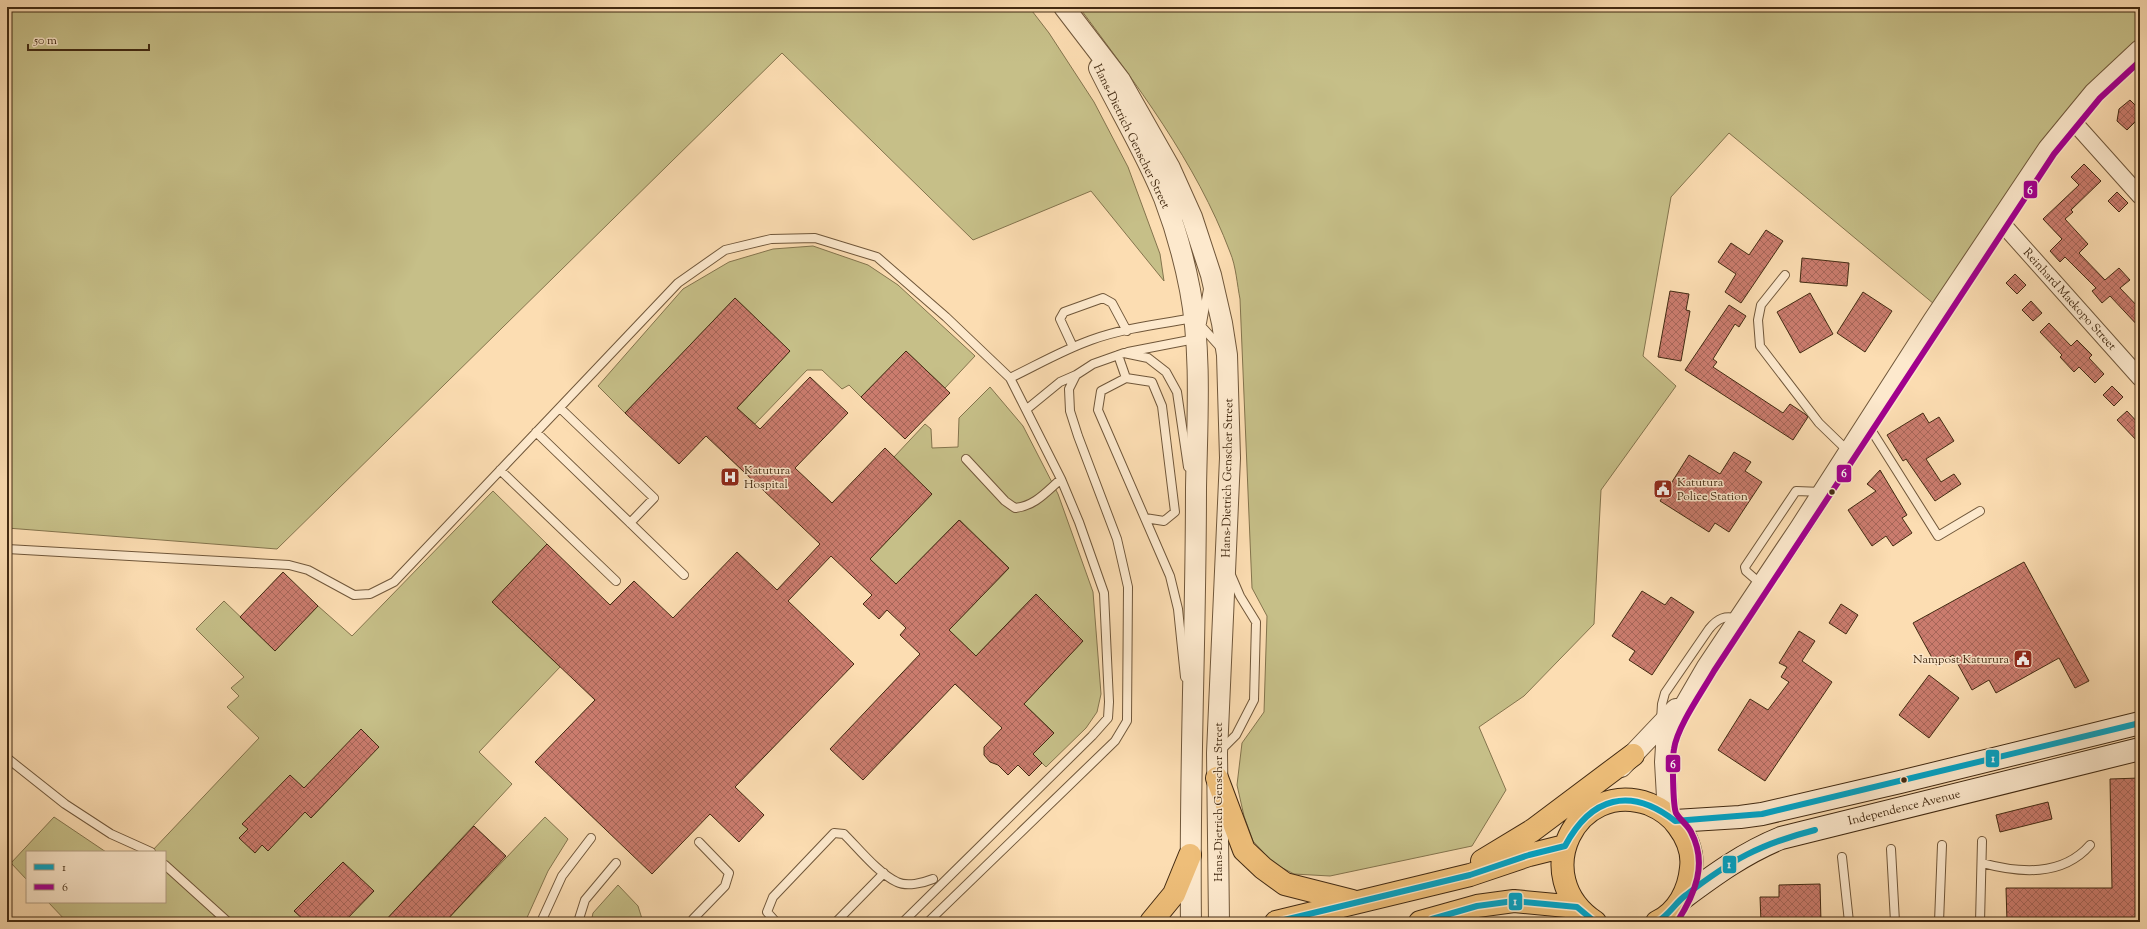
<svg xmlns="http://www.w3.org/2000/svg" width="2147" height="929" font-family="'Sorts Mill Goudy',serif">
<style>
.grass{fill:#c6bf88;stroke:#84744d}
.building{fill:url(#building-cross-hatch);stroke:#422a12}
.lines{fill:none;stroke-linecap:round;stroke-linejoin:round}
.service-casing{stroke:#70573a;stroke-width:10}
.minor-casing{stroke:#70573a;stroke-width:18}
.tertiary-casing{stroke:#70573a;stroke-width:22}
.secondary-casing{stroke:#422a12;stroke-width:24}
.primary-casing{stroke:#422a12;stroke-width:24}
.service{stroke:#fde9cd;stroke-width:8}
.minor{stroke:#fde9cd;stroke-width:16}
.tertiary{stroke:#fde9cd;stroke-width:20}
.secondary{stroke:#fde9cd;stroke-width:22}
.primary{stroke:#eebe79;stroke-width:22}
.bus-1-casing{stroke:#fde9cd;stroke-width:9}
.bus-2-casing{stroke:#fde9cd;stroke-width:9}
.bus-1{stroke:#03a3c5;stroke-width:6}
.bus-2{stroke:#a2008e;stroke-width:6}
.bus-dot{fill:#422a12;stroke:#fde9cd;stroke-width:1.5}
.labels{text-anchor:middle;stroke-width:3;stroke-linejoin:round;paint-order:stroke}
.street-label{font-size:12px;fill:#422a12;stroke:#fde9cd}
.poi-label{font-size:12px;fill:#422a12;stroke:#fde9cd;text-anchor:start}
.line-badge{stroke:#fde9cd;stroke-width:1.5}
.badge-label{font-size:11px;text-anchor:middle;font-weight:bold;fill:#fff}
</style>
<defs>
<pattern id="building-cross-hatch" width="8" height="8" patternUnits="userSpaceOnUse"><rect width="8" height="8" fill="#cb7c6e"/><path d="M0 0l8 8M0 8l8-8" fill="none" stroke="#a66659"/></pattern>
</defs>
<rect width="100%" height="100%" fill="#fcddb2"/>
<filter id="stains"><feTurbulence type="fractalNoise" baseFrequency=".005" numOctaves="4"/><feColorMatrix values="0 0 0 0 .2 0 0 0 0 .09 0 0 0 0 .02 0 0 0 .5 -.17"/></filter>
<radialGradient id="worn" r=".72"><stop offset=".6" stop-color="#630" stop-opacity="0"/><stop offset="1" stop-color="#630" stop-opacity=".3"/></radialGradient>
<path class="grass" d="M7,7H1029L1049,33L1094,102L1128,167L1160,254L1164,281L1091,191L973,240L782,53L277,549L7,528V398L10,394L7,392Z
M1079,7H2140V50L2119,69L1940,309L1729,133L1671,197L1643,356L1676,386L1601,490L1594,624L1524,696L1479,727L1506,790L1472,846L1330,876L1294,874L1273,863L1253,841L1244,816L1237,785L1242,743L1264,712L1267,616L1252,588L1240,299C1237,284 1236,266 1230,252C1196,162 1136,84 1079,7Z
M813,246L868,265L898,285L975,356L945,388L906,351L861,397L849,385L842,389L822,370H807L755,424L737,408L790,351L735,298L625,413L598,386L683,289L729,262L773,249Z
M990,387L1023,426L1058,494L1093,592L1101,694L1097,712L1086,728L1046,767L1033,754L1054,733L1024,704L1083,641L1036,594L976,656L949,630L1009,568L960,520L896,584L870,559L932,494L894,457L925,424L931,429L932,448L958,447L959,418Z
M493,491L547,544L492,602L560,667L479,752L512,784L384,922H67L48,902H165V852H151L259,738L227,707L239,696L231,688L244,677L196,629L224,601L275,650L318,606L352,636Z
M54,817L106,852H27V880L11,863Z
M545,817L568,839L548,871L525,922H445Z
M618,885L638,906L643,922H591L593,913Z"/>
<path class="building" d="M2130,100L2140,110V117L2127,130L2117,121L2119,109Z
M2084,164L2101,181L2071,210L2073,212L2065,219L2088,244L2079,253L2105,280L2119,268L2130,280L2120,288L2140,309V328L2110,296L2102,303L2092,291L2096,288L2065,257L2060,262L2050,251L2062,239L2043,219L2079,185L2071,177Z
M2117,192L2128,203L2119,212L2108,201Z
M1766,230L1783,241L1741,303L1725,292L1736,274L1718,262L1731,243L1749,255Z
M1802,258L1849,263L1847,286L1800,282Z
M2015,274L2026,285L2017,294L2006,283Z
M1670,291L1689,294L1686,310L1690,311L1681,361L1658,357Z
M1863,292L1892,311L1865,352L1837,333Z
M1810,293L1833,334L1800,353L1777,312Z
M735,298L790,351L737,408L760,429L810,377L848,413L795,468L832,503L885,448L932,494L870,559L896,584L959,520L1009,568L949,630L976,656L1036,594L1083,641L1024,704L1054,733L1033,754L1042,763L1029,776L1018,765L1008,775L998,765L990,762L984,755V747L1002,728L955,684L863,780L830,749L920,654L900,635L906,628L887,610L879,619L863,604L872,595L831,556L788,601L854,664L735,787L764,815L739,842L710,814L652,874L535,762L595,700L492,602L547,544L610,605L634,581L673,618L737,552L777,590L820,544L706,436L679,464L625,413Z
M2031,301L2042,313L2033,321L2022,310Z
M1729,305L1746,316L1739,327L1735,324L1713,359L1717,362L1713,367L1783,413L1790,404L1805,414L1808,417L1793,440L1685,370Z
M2049,323L2071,346L2077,340L2092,355L2089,358L2104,374L2095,383L2079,367L2074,372L2060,357L2062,355L2040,332Z
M906,351L950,393L905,439L861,397Z
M2112,386L2123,397L2114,406L2103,395Z
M2127,411L2140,425V444L2117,420Z
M1923,413L1929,423L1939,417L1954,441L1926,459L1941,482L1954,474L1961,484L1935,501L1906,459L1903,461L1887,435Z
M1734,452L1751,462L1745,471L1762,482L1729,532L1715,523L1709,532L1660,501L1689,455L1720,474Z
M1880,470L1907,515L1902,518L1912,533L1893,546L1886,536L1872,546L1848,510L1876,491L1867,484Z
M2024,562L2089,681L2075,688L2059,658L1996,693L1989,680L1972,690L1953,655L1936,665L1913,623Z
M283,572L318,606L275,651L240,617Z
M1642,591L1665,605L1671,597L1694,612L1652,675L1629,660L1635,651L1612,636Z
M1841,604L1858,615L1846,634L1829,623Z
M1799,631L1815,641L1802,661L1832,682L1765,781L1718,750L1750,699L1768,710L1789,682L1781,677L1787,667L1779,663Z
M1929,675L1959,698L1929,738L1899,715Z
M361,729L379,747L311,818L305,812L268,851L262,845L255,853L239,838L248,829L242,824L290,775L304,788Z
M2140,778V922H2007L2006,888H2112L2110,779Z
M2048,802L2052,819L2000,832L1996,815Z
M474,826L506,856L445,922H384Z
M343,862L374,891L344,922H306L294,911Z
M1820,884L1821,922H1761L1760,897H1779V885Z"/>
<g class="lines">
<defs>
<path id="service" d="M1785,275L1761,305L1758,320L1760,346L1819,423L1849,452
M1202,323L1208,289
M1073,347L1060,319L1064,312L1103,298L1112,303L1127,331
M1128,352L1195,339L1196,337
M1118,355L1126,378
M1010,378C1037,365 1063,350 1091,340C1124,328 1160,324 1194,318L1221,348
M560,408L654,498L630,523
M1027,409L1060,382L1076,375
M1868,425L1938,536L1980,511
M536,432L684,575
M966,459L1005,501L1015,508C1035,506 1046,492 1061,479
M500,470L616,581
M1145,518L1164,521L1175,512L1162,406L1152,382L1126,378L1101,391L1098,410L1170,576L1178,609L1185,677
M7,549L289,565L308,570L354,595L370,594L394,582L678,283L725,250L771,239L815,238L877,257L946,317L1010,378L1061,479L1079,522L1104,593L1109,702L1108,718L1092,736L903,922
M1762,585L1746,571L1745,567L1796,491L1822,492
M1661,720L1662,704L1665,693L1709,629C1718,618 1725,615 1739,619
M1221,750L1236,735L1254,700L1256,622L1240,596L1231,575
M7,758L65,804L111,834L151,852
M1891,849L1895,922
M1842,857L1849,922
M1982,863C2019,873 2062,877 2090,845
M165,865L228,922
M693,919L725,886L729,873L699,842
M541,922L562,876L591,838
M578,922L585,900L616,863
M776,922L767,912L773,897L834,833L844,834C858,848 879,874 897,882C907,887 923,883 933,879
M836,922L884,873
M928,922L1115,741L1127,721L1128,587L1117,539L1078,436L1070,411L1069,389L1076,375L1093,364L1124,353L1148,358L1166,372L1177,392L1188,467
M1939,922L1942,845
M1980,922L1982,841"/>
<path id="minor" d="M2071,119L2140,196
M1999,220L2140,378"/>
<path id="tertiary" d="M1064,7L1120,80L1170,168L1192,217L1211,275L1222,323L1227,355L1230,458L1217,753L1219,922
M1099,68C1120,111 1146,153 1164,198C1175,227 1184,259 1190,290C1202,352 1197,425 1196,488C1196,632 1189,777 1191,922
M1621,767L1676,709
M1668,815L1665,762L1666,746L1678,717L1707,667L1800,528L1933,321L2048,149L2094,93L2140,50"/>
<path id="secondary" d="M1675,821L1740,817L1762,814L1900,782L2140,723
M1683,898C1714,875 1744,853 1781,838L2140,749"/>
<path id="primary" d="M1217,778L1244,850L1263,868L1285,884L1352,901
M1482,861L1533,830L1633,755
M1151,922L1174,894L1190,855
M1276,922L1470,875L1529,855L1565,846
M1420,922L1477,906L1514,901L1577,907
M1595,922C1527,877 1576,778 1649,804C1661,809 1671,816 1678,826C1687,838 1693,853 1691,868C1689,890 1678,912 1657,922"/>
</defs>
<use href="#service" class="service-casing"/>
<use href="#minor" class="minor-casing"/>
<use href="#tertiary" class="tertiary-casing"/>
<use href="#secondary" class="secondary-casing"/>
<use href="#primary" class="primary-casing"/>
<use href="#service" class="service"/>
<use href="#minor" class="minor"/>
<use href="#tertiary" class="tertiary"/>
<use href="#secondary" class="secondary"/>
<use href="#primary" class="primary"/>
<defs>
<path id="bus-1" d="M1432,919L1477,906L1514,901L1577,907L1595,922
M1276,922L1470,875L1529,855L1565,846C1591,797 1630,786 1675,821L1762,814L2140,723
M1657,922C1669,915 1675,903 1686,895C1731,860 1760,844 1815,830"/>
<path id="bus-2" d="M1677,922C1695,894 1708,864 1691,832C1688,825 1680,820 1676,813C1673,806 1672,759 1674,749C1677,727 1702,692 1714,671L2054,154L2100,98L2140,61"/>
</defs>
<use href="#bus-1" class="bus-1-casing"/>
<use href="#bus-2" class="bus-2-casing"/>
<use href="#bus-1" class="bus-1"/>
<use href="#bus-2" class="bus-2"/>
</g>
<defs>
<symbol id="hospital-square" viewBox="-11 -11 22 22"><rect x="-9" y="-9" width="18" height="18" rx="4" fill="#8f2418" stroke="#fde9cd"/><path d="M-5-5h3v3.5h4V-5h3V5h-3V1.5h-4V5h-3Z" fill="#fff"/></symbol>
<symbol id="civic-square" viewBox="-11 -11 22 22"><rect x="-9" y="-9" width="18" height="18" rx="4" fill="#8f2418" stroke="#fde9cd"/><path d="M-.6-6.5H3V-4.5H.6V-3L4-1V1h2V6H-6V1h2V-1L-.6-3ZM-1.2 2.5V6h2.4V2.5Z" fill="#fff"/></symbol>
</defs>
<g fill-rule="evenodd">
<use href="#hospital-square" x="719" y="466" width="22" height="22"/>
<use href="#civic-square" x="1652" y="478" width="22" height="22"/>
<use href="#civic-square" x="2012" y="648" width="22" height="22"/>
</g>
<g class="bus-dot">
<circle cx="1832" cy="492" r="3.5"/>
<circle cx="1904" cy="780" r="3.5"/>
</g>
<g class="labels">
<g class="street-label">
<text transform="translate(1132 136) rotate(64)" y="4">Hans-Dietrich Genscher Street</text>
<text transform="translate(2070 299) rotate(48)" y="4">Reinhard Maekopo Street</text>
<text transform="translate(1227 478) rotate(-89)" y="4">Hans-Dietrich Genscher Street</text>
<text transform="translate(1218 802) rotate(-90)" y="4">Hans-Dietrich Genscher Street</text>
<text transform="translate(1904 807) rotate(-14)" y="4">Independence Avenue</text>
</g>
<g class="poi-label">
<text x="744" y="474">Katutura<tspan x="744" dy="14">Hospital</tspan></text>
<text x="1677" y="486">Katutura<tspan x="1677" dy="14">Police Station</tspan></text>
<text x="2009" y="663" text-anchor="end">Nampost Katurura</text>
</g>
</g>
<g class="line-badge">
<rect x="2023" y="180" width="15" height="19" rx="4" fill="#a2008e"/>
<rect x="1836" y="464" width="16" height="19" rx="4" fill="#a2008e"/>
<rect x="1985" y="749" width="15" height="19" rx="4" fill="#03a3c5"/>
<rect x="1665" y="754" width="16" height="19" rx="4" fill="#a2008e"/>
<rect x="1722" y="855" width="15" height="19" rx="4" fill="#03a3c5"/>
<rect x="1508" y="892" width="15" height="19" rx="4" fill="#03a3c5"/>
</g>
<g class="badge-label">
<text x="2030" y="194">6</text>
<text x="1844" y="477">6</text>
<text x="1993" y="762">1</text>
<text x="1673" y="768">6</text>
<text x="1729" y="868">1</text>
<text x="1515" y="905">1</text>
</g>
<rect width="2147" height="929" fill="none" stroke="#fcddb2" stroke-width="24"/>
<rect x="8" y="8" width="2131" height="913" fill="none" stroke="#422a12" stroke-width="2"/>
<rect x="12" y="12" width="2123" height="905" fill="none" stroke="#422a12"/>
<rect x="26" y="851" width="140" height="52" fill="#fde9cd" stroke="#b29d82"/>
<rect x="34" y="864" width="20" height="6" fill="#03a3c5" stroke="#b29d82"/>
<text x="62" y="871" font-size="12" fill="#422a12">1</text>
<rect x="34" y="884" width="20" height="6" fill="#a2008e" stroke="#b29d82"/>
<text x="62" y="891" font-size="12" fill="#422a12">6</text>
<path d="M28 44v6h121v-6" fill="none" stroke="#422a12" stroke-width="2"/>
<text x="34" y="44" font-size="12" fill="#422a12" stroke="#fde9cd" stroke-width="3" paint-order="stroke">50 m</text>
<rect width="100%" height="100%" filter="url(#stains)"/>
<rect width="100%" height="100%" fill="url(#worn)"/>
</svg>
